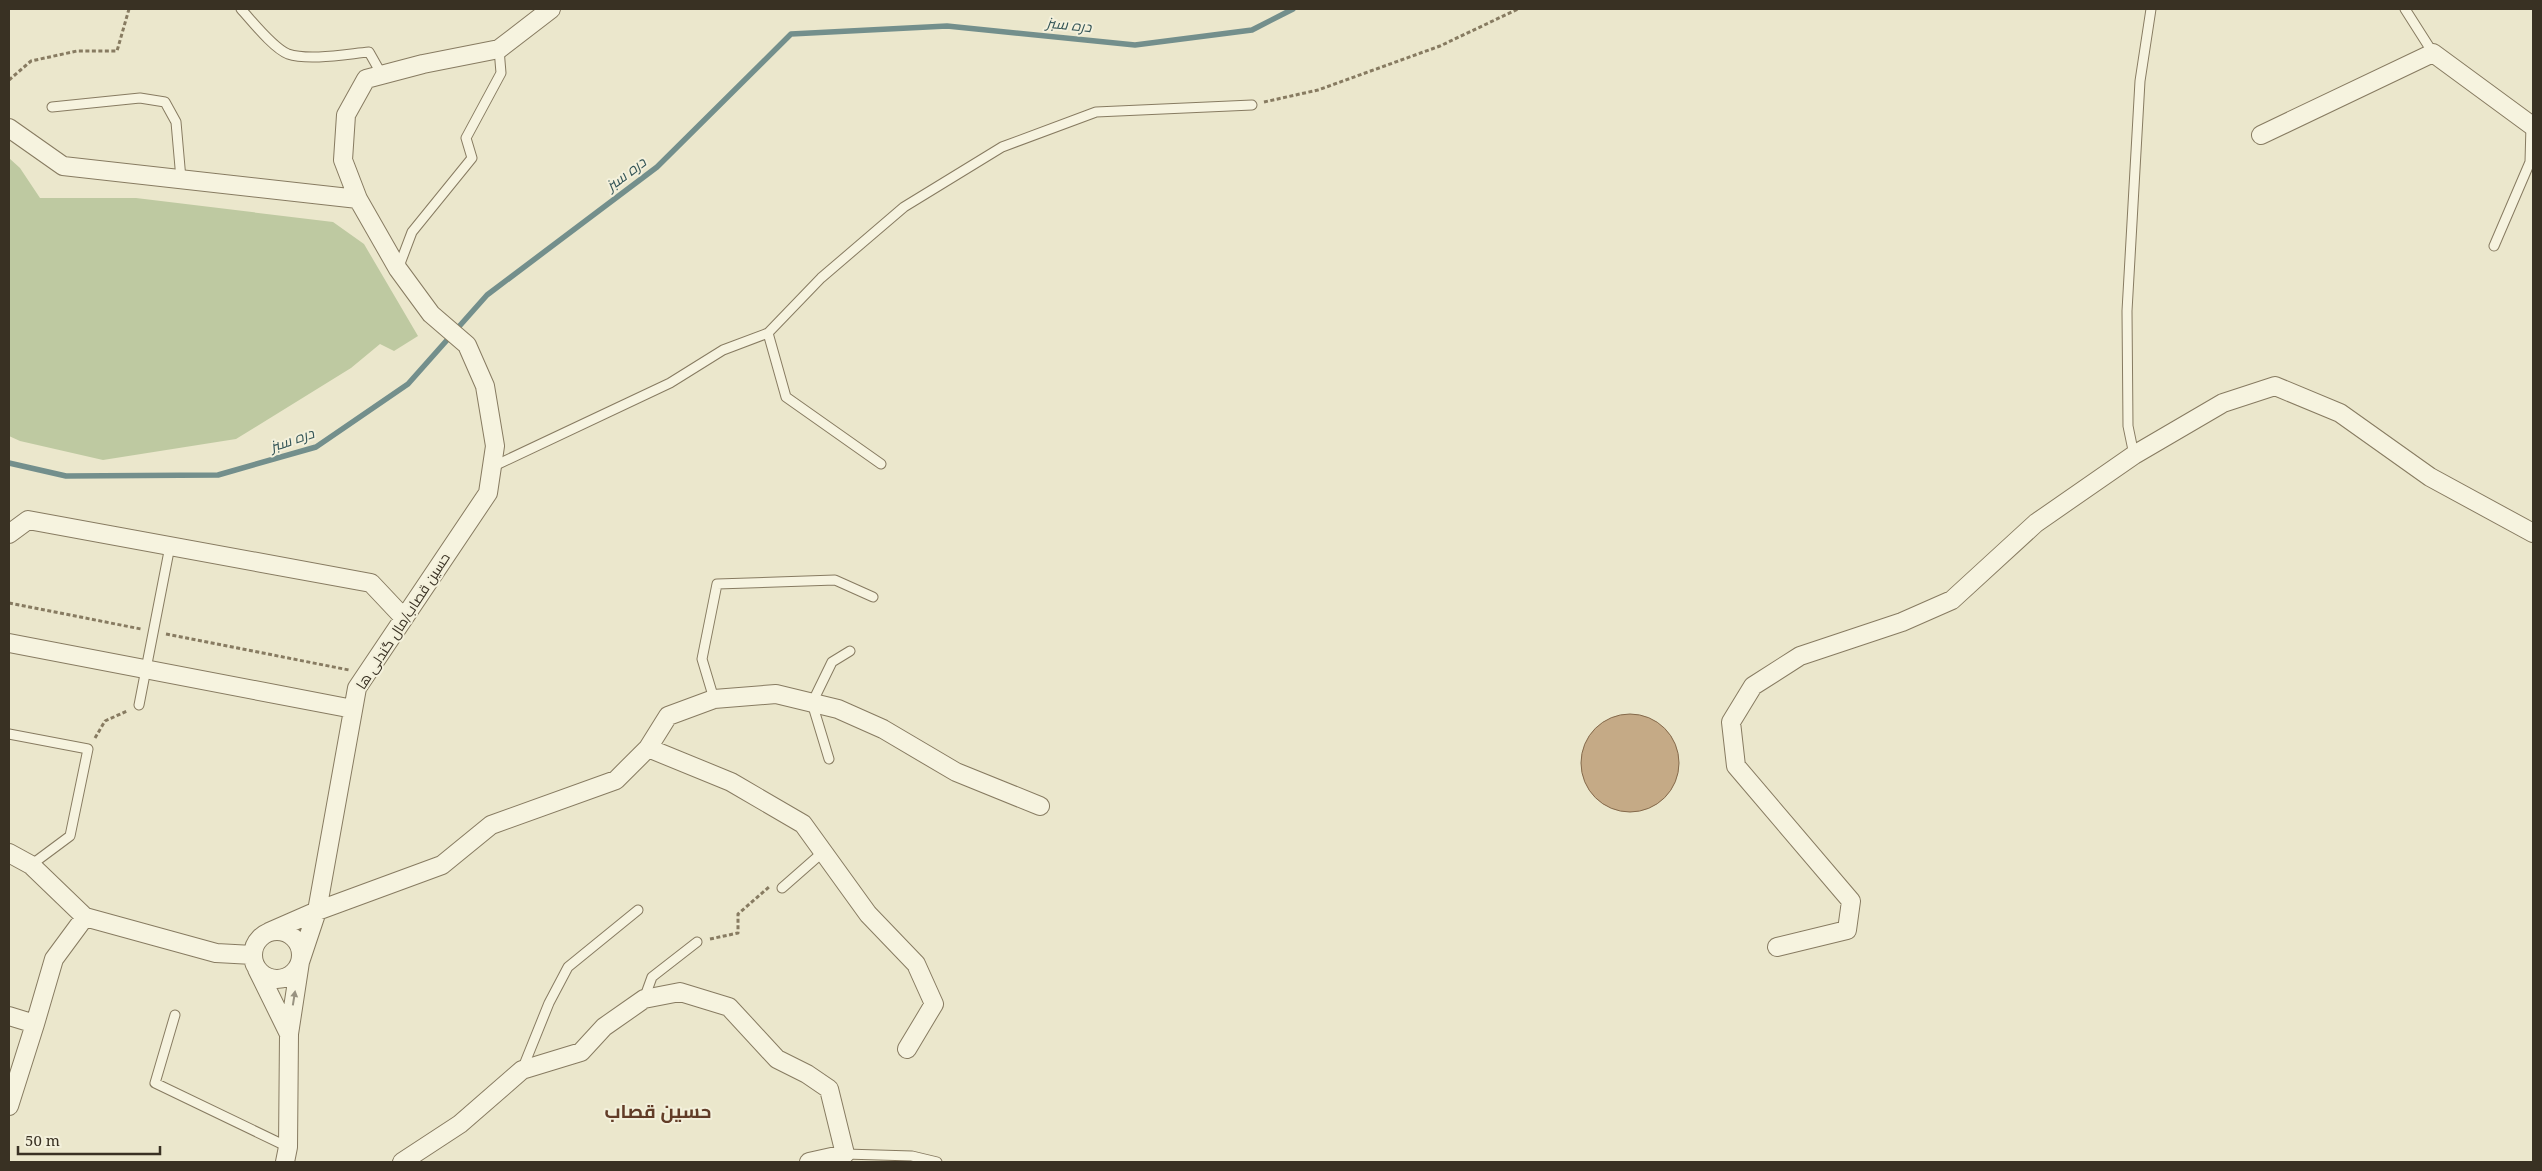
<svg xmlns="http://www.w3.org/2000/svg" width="2542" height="1171" font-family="'Noto Serif',Cairo,serif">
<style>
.green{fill:#bec9a1}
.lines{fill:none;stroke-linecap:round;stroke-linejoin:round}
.stream{stroke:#738f8c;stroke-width:5.5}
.building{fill:#c5aa86;stroke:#84694a}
.lane-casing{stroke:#877b61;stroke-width:11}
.street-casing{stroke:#877b61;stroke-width:20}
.path{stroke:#877b61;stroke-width:3;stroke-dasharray:4 2.5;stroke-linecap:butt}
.lane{stroke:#f6f3df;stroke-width:9}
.street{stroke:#f6f3df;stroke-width:18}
.oneway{fill:#989281}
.labels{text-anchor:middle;stroke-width:4;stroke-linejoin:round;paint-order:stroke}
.street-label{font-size:14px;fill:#393123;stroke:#f3f0db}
.water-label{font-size:15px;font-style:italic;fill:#345557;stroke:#f3f0db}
.district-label{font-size:19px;font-weight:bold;fill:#623c27;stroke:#f3f0db}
</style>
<rect width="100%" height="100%" fill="#ebe7cc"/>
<path class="green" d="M9,158L20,168L40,198H136L333,222L364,244L418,336L394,351L380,344L351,368L236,439L103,460L20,441L9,436Z"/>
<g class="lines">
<path class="stream" d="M9,463L66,476L218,475L316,447L408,384L487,295L657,167L791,34L947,26L1135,45L1252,30L1293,9"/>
</g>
<path class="building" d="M1581 763a49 49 0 1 1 98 0a49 49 0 1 1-98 0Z"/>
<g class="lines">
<defs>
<path id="lane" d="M241,9C252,21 273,48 288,54C309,61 347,54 369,52L382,75
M2405,9L2433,53
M52,107L140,98L165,102L176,122L181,179
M2494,246L2530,162L2531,125
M398,269L412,232L472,158L466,138L501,73L499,49
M768,333L786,397L881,464
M2134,455L2128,426L2127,311L2140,81L2151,9
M492,467L670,383L723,350L768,333L821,278L904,207L1002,147L1096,112L1252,105
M714,699L702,659L717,584L835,580L873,597
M139,705L170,546
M9,734L88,749L70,836L31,865
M829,759L812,703L832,662L850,651
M782,888L823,852
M644,999L652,977L697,942
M175,1015L155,1083L288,1147
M522,1070L549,1003L568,967L638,910
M845,1154L912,1156L937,1162"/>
<path id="street" d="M9,128L63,166L358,199L398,269L431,314L467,345L485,386L495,446L488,493L357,688L317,911L300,962L289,1034L288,1147L285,1162
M2261,135L2433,53L2531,125L2533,124
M358,199L343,160L346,115L366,79L423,64L499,49L551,9
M9,534L28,520L371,583L404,618
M9,643L353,709
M648,748L668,716L714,699L776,694L838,709L883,729L956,772L1040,806
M9,853L31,865L85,917L216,953L253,955
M253 955a24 24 0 1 1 48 0a24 24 0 1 1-48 0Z
M269,932L317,911L442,865L491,825L616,780L648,748L731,782L803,824L868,914L916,964L934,1004L907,1049
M1777,947L1847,930L1851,901L1736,766L1731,722L1753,686L1800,656L1902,622L1952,600L2036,523L2134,455L2223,403L2275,386L2340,413L2430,477L2533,533
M257,969L289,1034
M9,1016L35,1024L54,959L85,917
M9,1106L35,1024
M402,1162L460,1124L522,1070L581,1052L604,1027L644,999L680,992L729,1007L777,1059L807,1074L829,1089L845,1154L809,1162"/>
</defs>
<use href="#lane" class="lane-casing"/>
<use href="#street" class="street-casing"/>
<path class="path" d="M9,80L31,61L77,51H117L129,9
M1264,102L1318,90L1440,46L1518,9
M9,603L141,629
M166,634L349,670
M95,738L105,721L127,711
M710,939L738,933V914L769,887"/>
<use href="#lane" class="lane"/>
<use href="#street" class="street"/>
</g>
<defs><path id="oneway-solid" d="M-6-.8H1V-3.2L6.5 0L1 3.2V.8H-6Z" transform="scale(1.25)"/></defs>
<use class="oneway" href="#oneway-solid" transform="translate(294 998) rotate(-81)"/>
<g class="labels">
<g class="street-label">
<text transform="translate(403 621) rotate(-57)" y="5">حسین قصاب/مال گندلی ها</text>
</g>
<g class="water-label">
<text transform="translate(1069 25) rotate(6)" y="5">دره سبز</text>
<text transform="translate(626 174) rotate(-37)" y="5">دره سبز</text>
<text transform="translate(292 440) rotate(-19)" y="5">دره سبز</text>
</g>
<g class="district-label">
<text x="658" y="1118">حسین قصاب</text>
</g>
</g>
<rect width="2542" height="1171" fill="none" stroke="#393123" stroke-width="20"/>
<path d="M18 1146v8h142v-8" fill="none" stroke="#393123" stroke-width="2.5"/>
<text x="25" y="1146" font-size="15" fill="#393123" stroke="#f3f0db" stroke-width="4" paint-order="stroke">50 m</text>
</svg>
